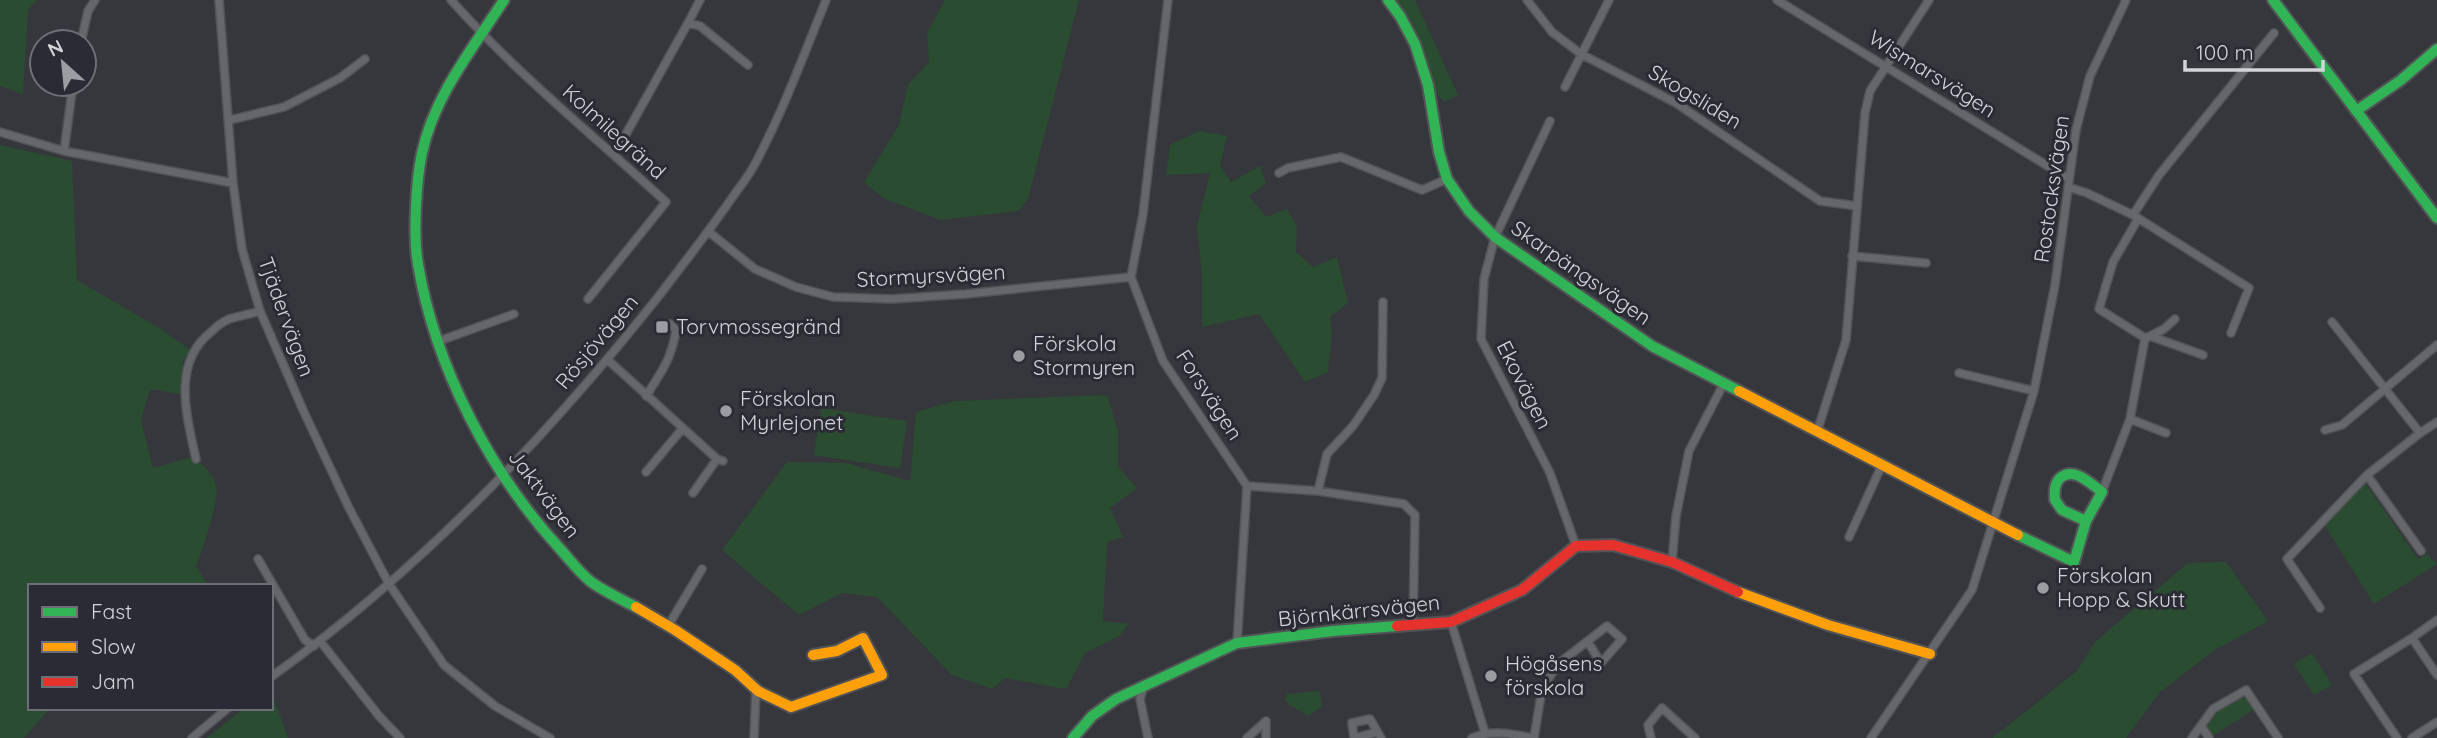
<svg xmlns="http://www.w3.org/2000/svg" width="2437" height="738" font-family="Quicksand,sans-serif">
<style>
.green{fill:#2a4c30}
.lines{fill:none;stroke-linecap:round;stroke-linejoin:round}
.street-casing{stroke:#525357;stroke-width:10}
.fast-casing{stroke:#525357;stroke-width:14}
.slow-casing{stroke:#525357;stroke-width:14}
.jam-casing{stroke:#525357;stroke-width:14}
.street{stroke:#66676b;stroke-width:7}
.fast{stroke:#30b455;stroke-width:10}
.slow{stroke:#ff9f0a;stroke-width:10}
.jam{stroke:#e5322d;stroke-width:10}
.poi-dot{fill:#9c9da3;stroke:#2a2b34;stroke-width:2.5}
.labels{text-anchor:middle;stroke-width:6;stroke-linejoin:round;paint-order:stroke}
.street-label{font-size:21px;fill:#d3d4da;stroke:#2a2b34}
.poi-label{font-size:21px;fill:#d3d4da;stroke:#2a2b34;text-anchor:start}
</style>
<rect width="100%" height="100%" fill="#36373c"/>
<path class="green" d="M0,0H37L28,10L23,94L0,86Z
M945,0H1079L1028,199L1018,211L941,220L885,199L864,182L899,125L908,85L929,62L927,33Z
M1395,0H1415L1458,95L1445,102L1435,93L1430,74L1413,31Z
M1199,131L1227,136L1220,166L1231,182L1260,166L1266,183L1249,196L1266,217L1287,209L1297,227L1296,252L1313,267L1337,257L1348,303L1330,317L1332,335L1328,372L1305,382L1259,314L1202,327V276L1197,226L1210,173L1166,175L1170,145Z
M0,145L72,161L77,280L161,329L190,350L183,361L180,394L150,389L141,420L153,468L192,457C203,463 216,477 217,491C217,505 202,553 196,566L208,586H30V708H50L24,738H0Z
M1107,395L1118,431V467L1137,488L1110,508L1123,537L1107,542L1103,621L1129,624L1119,636L1085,653L1066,689L1005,678L992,689L952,675L877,597L842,593L799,615L722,550L787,462L846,463L910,481L916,412L955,401Z
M821,408L907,421L900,468L814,455Z
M2363,480L2418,559L2427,554L2437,564L2374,604L2325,526Z
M2226,562L2268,621L2215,650L2160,692L2126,738H1992L2077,671L2095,642L2188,563Z
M2312,653L2332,685L2314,695L2294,664Z
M271,691L288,738H207L244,708H271Z
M1320,691L1322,706L1309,716L1289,705L1285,700L1287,694Z
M2240,698L2247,699L2255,709L2211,737L2205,726L2213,715Z"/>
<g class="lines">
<defs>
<path id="street" d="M219,0L233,183L242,249L260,311L303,410L349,508L389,584L444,665L495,706L550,738
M451,0C516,73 594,136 666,202L588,299
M1168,0L1143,214L1131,277L1163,361L1247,486L1237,643
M1527,0L1552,32L1581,54L1676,103L1820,201L1857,206
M1777,0L2069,179
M688,23L700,0
M81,42L88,11L95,0
M1565,87L1609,0
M230,120L284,107L340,78L365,59
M1550,121L1495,237L1484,279L1481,339L1550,473L1576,546
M0,132L64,151L233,183
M64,151L73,84
M612,153L626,134L688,23L700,26L748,65
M1279,173L1288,168L1341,157L1422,190L1447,179
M2068,187L2087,193L2133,215L2249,288L2231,333
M2133,215L2159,175L2274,33
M709,232L755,269L796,287L833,297L892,299L966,294L1131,277
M1852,256L1926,263
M2150,336L2203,355
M2148,337L2164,329L2175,319
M439,341L514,314
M608,360L717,459L723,461
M1959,373L2034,391
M646,396C661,373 672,358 676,330L670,324
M2130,419L2166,433
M2325,430L2342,425L2437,345
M1817,432L1846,340L1865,113L1870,91L1929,0
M2420,433L2437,422
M196,459C187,417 171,363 211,332C216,327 222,322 229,319C239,316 250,314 260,311
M646,472L683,428
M2367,475L2421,551
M1247,486L1318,491L1404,504L1415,515L1413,625
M1318,491L1327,454L1353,426L1374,395L1382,378L1383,302
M2102,492L2130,419L2145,338L2099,309L2113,262L2138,219
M693,493L717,459
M1849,537L1882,465
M258,559L305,640L314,646
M1672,562L1676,516L1689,451L1724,383
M2320,608L2287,559L2367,475L2420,433L2332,322
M1451,622L1485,733
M668,626L702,569
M2412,638L2437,620
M320,641L379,716L400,738
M271,677C419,571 545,439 658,297C684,263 710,230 734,195C742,184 751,173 757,160C784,109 804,54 826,0
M1144,686L1140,699L1148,738
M2202,727L2209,738
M192,738L228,708
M754,738L756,689
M1247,738L1266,721V738
M1354,738L1352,723L1370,719L1381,738
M1355,738L1377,732
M1472,738C1492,730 1511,733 1532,738
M1534,738L1542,689L1558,664L1607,626L1622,639L1601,663L1588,642
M1651,738L1648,725L1662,708L1695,738
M1871,738L1972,590L2034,391L2055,285L2076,130L2090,76L2126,0
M2192,738L2213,709L2246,690L2278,738
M2397,738L2354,674L2412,638L2437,675
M2412,738L2437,722"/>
<path id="fast" d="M504,0C473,48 434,96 422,153C416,180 413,238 418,264C435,367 491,474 561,550C570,560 579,572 590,581C603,591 621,599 636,607
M1388,0L1400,16L1415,44L1428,85L1439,152L1447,179L1469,211L1495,237L1652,346L1739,391
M2273,0L2437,218
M2356,111L2401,80L2437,49
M2018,535L2074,562L2086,521L2102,492C2091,484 2074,466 2060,478C2054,484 2054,492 2055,500L2062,510L2086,521
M1073,738L1092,716L1116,699L1237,643L1333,631L1397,626"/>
<path id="slow" d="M1739,391L2018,535
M1738,592L1828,625L1930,654
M636,607L675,630L735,670L758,691L791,707L882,675L863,638L837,651L813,655"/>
<path id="jam" d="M1397,626L1451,622L1522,590L1576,546L1613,545L1672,562L1738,592"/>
</defs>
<use href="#street" class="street-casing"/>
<use href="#fast" class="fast-casing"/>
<use href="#slow" class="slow-casing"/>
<use href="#jam" class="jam-casing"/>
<use href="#street" class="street"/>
<use href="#fast" class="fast"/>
<use href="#slow" class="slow"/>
<use href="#jam" class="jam"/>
</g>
<g class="poi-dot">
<rect x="655" y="320" width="14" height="14" rx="3.5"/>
<circle cx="1019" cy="356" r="7"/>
<circle cx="726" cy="411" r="7"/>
<circle cx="2043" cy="588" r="7"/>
<circle cx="1491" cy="676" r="7"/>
</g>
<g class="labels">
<g class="street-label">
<text transform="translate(1932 74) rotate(32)" y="7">Wismarsvägen</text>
<text transform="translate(1695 97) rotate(31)" y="7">Skogsliden</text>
<text transform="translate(614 132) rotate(42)" y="7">Kolmilegränd</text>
<text transform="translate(2052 189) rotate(-82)" y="7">Rostocksvägen</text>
<text transform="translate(1581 273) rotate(35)" y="7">Skarpängsvägen</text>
<text transform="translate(931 276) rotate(-3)" y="7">Stormyrsvägen</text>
<text transform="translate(286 317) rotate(70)" y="7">Tjädervägen</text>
<text transform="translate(597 342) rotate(-50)" y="7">Rösjövägen</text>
<text transform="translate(1524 385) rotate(63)" y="7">Ekovägen</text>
<text transform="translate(1209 395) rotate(57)" y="7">Forsvägen</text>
<text transform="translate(544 494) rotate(53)" y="7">Jaktvägen</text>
<text transform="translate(1359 611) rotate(-6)" y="7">Björnkärrsvägen</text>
</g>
<g class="poi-label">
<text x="676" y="334">Torvmossegränd</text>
<text x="1033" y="351">Förskola<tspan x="1033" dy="24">Stormyren</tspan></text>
<text x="740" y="406">Förskolan<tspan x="740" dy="24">Myrlejonet</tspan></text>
<text x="2057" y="583">Förskolan<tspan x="2057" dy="24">Hopp &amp; Skutt</tspan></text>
<text x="1505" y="671">Högåsens<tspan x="1505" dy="24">förskola</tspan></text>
</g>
</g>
<rect x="28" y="584" width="245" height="126" fill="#2a2b34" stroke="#6e6f76" stroke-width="2"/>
<rect x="42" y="607" width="35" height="10" fill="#30b455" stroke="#6e6f76" stroke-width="2"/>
<text x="91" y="619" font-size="21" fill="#d3d4da">Fast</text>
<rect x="42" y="642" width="35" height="10" fill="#ff9f0a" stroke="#6e6f76" stroke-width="2"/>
<text x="91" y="654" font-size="21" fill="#d3d4da">Slow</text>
<rect x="42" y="677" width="35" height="10" fill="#e5322d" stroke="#6e6f76" stroke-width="2"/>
<text x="91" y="689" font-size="21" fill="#d3d4da">Jam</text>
<g transform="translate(63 63) rotate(333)"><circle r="33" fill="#2a2b34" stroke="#6e6f76" stroke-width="2"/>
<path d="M0-5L12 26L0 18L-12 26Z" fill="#9c9da3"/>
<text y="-10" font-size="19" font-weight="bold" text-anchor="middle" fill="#d3d4da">N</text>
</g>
<path d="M2185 60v10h138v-10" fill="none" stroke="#d3d4da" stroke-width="3.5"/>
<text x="2196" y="60" font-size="21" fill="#d3d4da" stroke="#2a2b34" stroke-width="5" paint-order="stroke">100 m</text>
</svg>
